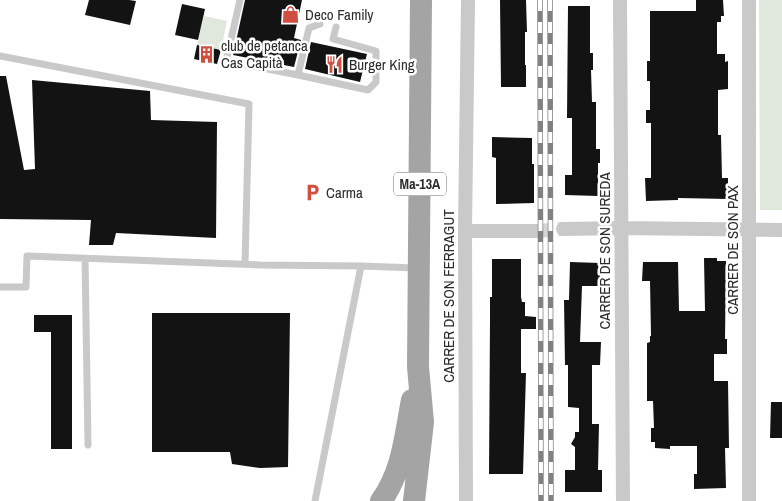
<svg xmlns="http://www.w3.org/2000/svg" width="782" height="501" font-family="'Archivo Narrow',sans-serif">
<style>
.green{fill:#dfe8db}
.building{fill:#131313}
.lines{fill:none;stroke-linecap:round;stroke-linejoin:round}
.street-tunnel{stroke:#d5d5d5;stroke-width:14;stroke-dasharray:14 7;stroke-linecap:butt}
.lane{stroke:#c9c9c9;stroke-width:7}
.street{stroke:#c9c9c9;stroke-width:14}
.primary{stroke:#a4a4a4;stroke-width:22}
.rail-casing{stroke:#818181;stroke-width:5.5}
.rail{stroke:#fff;stroke-width:4;stroke-dasharray:11;stroke-linecap:butt}
.labels{text-anchor:middle;stroke-width:5;stroke-linejoin:round;paint-order:stroke}
.shield{fill:#fff;stroke:#6b6b6b;stroke-width:1}
.shield-label{font-size:14px;font-weight:bold;fill:#2c2c2c}
.poi-label{font-size:15px;fill:#2c2c2c;stroke:#fff;text-anchor:start}
.street-label{font-size:15px;fill:#2c2c2c;stroke:#fff}
</style>
<rect width="100%" height="100%" fill="#fff"/>
<path class="green" d="M759,0H782V210H760Z
M204,16L227,21L221,50L197,45Z"/>
<path class="building" d="M89,0H129L136,1L130,25L85,15Z
M245,0H302L294,38L301,40L294,67L233,55Z
M500,0H526L527,32H525V65H526V87H501Z
M696,0H723L724,16H721V22H717V54H725V62L728,61V89L718,90V135H721L722,178H728V199L678,198V200L646,201L645,178H651V123H646V110H650V81H647V61H650V11H696Z
M182,4L205,9L198,40L175,35Z
M568,6H590V53H593V70H591L592,102H596V149H600V163H598V196L565,195V175H572V118H567Z
M311,42L367,54L360,82L305,69Z
M197,45L221,50L217,64L194,59Z
M0,76H6L24,170L35,169L32,80L150,91L151,120L217,122L216,238L116,233L113,245H89L91,220L0,219Z
M492,137L532,138V164H534V203L496,204V158L492,157Z
M704,258H717V261H726L725,339H727V354H714V381H728L729,448H725L726,488L694,489V474H697V446H670V449L655,448V442H651V428H654L653,401H647V343L650,342V336H651L650,281H642L643,262H678L679,311H705Z
M492,259H521V297L522,302H525V316L536,317V329H521V373H526L523,474H489L490,320V297H492Z
M570,262L600,263V286H582L580,342H601L600,365H592V424H599L598,470H602V492H565V470H575V447L571,444L575,437V432H579V408L568,407V365H565L564,300H569Z
M152,313H290L288,467L260,468L232,464L230,452H152Z
M34,315H72V449H51V332H34Z
M771,402H782V438H770Z"/>
<g class="lines">
<path class="street-tunnel" d="M537,231L563,229"/>
<path class="lane" d="M240,0L226,61L298,75L309,28L320,24
M0,56L249,104L245,264
M298,75L368,90L376,82V51L333,39L336,27
M85,258L88,445
M0,287H26L27,256L260,265L361,266
M315,501L361,266L416,268"/>
<path class="street" d="M620,0L623,501
M749,0V501
M563,229L621,228L782,230
M465,231H537
M466,501L465,231L468,0"/>
<path class="primary" d="M381,501C403,471 405,435 412,400
M414,501L423,422L418,367L421,0"/>
<defs>
<path id="rail" d="M540,0L541,501
M550,0L551,501"/>
</defs>
<use href="#rail" class="rail-casing"/>
<use href="#rail" class="rail"/>
</g>
<defs>
<symbol id="shop-bare" viewBox="-9 -9 18 18"><path d="M-5-2.5h2.3a2.7 3.5 0 0 1 5.4 0H5L5.5 6h-11ZM-1.5-2.5h3a1.5 2.3 0 0 0-3 0Z" fill="#d04f41" stroke="#fff" stroke-width="2.5" paint-order="stroke"/></symbol>
<symbol id="building-bare" viewBox="-9 -9 18 18"><path d="M-4-6H4V6H1V3H-1V6H-4ZM-2.5-4.3h1.7v1.8h-1.7ZM.8-4.3h1.7v1.8H.8ZM-2.5-1h1.7V.8h-1.7ZM.8-1h1.7V.8H.8Z" fill="#d04f41" stroke="#fff" stroke-width="2.5" paint-order="stroke"/></symbol>
<symbol id="restaurant-bare" viewBox="-9 -9 18 18"><path d="M-5-6h1v4h1v-4h1v4h1v-4h1v5L-1.5 .5V6h-2V.5L-5-1ZM5-6V6H3V1.5H1.5Q1.5-4 5-6Z" fill="#d04f41" stroke="#fff" stroke-width="2.5" paint-order="stroke"/></symbol>
<symbol id="parking-bare" viewBox="-9 -9 18 18"><path d="M-3.5-5.5H1a3.5 3.5 0 0 1 0 7H-1V5.5H-3.5ZM-1-3.4V-.6H.8a1.4 1.4 0 0 0 0-2.8Z" fill="#d04f41" stroke="#fff" stroke-width="2.5" paint-order="stroke"/></symbol>
</defs>
<g fill-rule="evenodd">
<use href="#shop-bare" x="278" y="2" width="25" height="25"/>
<use href="#building-bare" x="194" y="42" width="25" height="25"/>
<use href="#restaurant-bare" x="322" y="52" width="25" height="25"/>
<use href="#parking-bare" x="300" y="180" width="25" height="25"/>
</g>
<g class="labels">
<rect class="shield" x="394" y="172.5" width="52" height="23" rx="4"/>
<g class="shield-label">
<text x="420" y="189">Ma-13A</text>
</g>
<g class="poi-label">
<text x="305" y="20">Deco Family</text>
<text x="221" y="51">club de petanca<tspan x="221" dy="17">Cas Capità</tspan></text>
<text x="349" y="70">Burger King</text>
<text x="326" y="198">Carma</text>
</g>
<g class="street-label">
<text transform="translate(733 250) rotate(-90)" y="5">CARRER DE SON PAX</text>
<text transform="translate(605 251) rotate(-90)" y="5">CARRER DE SON SUREDA</text>
<text transform="translate(449 296) rotate(-90)" y="5">CARRER DE SON FERRAGUT</text>
</g>
</g>
</svg>
